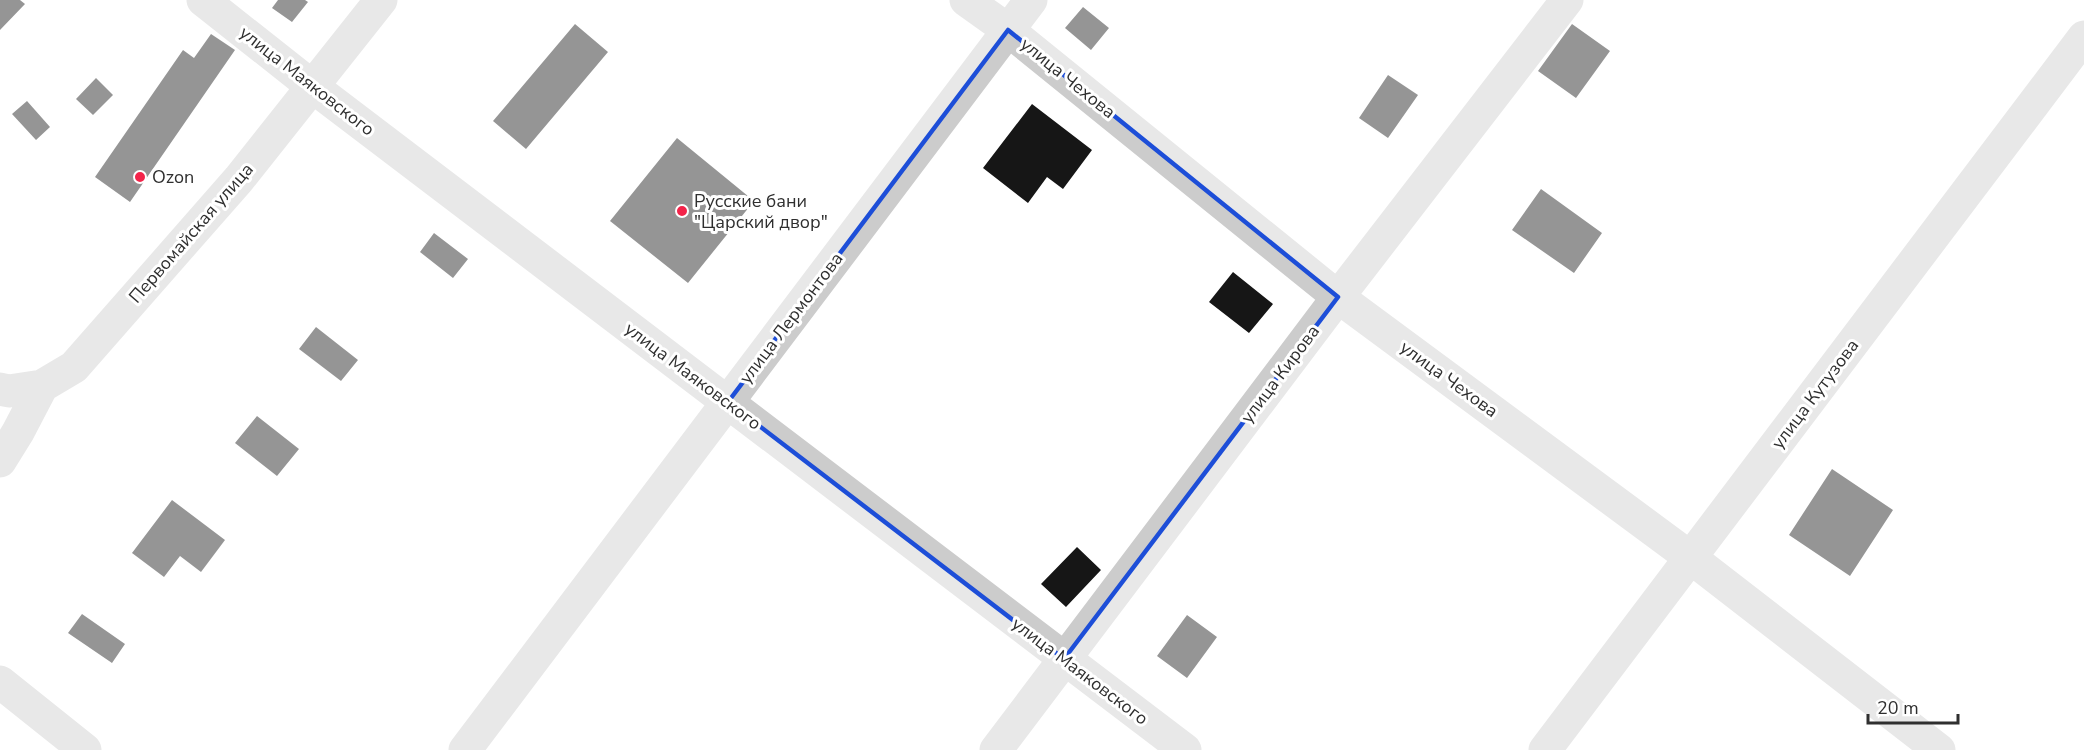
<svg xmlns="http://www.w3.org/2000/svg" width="2084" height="750" font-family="'Nunito Sans',sans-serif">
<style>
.building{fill:#161616}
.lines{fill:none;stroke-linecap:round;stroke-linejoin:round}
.minor{stroke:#ccc;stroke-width:33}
.marked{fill:none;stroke:#1d4ed8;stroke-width:4.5;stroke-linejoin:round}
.poi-dot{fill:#f3244a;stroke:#fff;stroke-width:2}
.labels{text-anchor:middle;stroke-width:6;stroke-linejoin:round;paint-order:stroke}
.street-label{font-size:18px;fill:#2f2f2f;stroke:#fff}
.poi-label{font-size:18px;fill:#2f2f2f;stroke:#fff;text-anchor:start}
</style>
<rect width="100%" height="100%" fill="#fff"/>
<path class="building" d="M0,0H20L25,4L0,30Z
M278,0H305L308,2L292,22L272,8Z
M1083,7L1109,28L1091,50L1065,28Z
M575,24L608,52L526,149L493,121Z
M1572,24L1610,51L1576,98L1538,71Z
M211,34L235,50L130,202L95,177L183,50L194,58Z
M1388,75L1418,95L1388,138L1359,118Z
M96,78L113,95L93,115L76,99Z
M27,101L50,127L36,140L12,114Z
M1032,104L1092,150L1063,189L1047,177L1028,203L983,168Z
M677,138L754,201L688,283L610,221Z
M1541,189L1602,233L1574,273L1512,230Z
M434,233L468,259L453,278L420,252Z
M1233,272L1273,304L1249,333L1209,302Z
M316,327L358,360L341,381L299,349Z
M257,416L299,449L277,476L235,443Z
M1832,469L1893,510L1850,576L1789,535Z
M172,500L225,540L201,572L180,556L164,577L132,553Z
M1077,547L1101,570L1066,607L1041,584Z
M82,614L125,644L112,663L68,633Z
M1187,615L1217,637L1187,678L1157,656Z"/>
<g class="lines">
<path class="minor" d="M203,0L313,87L1185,750
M966,0L1008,30L1338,297L1691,558L1939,750
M0,389L9,391L42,386
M0,461L18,432L42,386L74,367L239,179L381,0
M0,682L85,750
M465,750L1031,0
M996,750L1338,297L1567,0
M1545,750L2084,37"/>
</g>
<path d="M0 0H2084V750H0ZM1008,30L1338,297L1064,659L728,402Z" fill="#fff" fill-opacity=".55" fill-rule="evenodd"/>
<path class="marked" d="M1008,30L1338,297L1064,659L728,402Z"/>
<g class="poi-dot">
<circle cx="140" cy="177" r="6"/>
<circle cx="682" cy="211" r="6"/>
</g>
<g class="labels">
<g class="street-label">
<text transform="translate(1068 78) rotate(39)" y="6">улица Чехова</text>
<text transform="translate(307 81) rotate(38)" y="6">улица Маяковского</text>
<text transform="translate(191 233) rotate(-49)" y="6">Первомайская улица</text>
<text transform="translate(791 318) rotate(-53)" y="6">улица Лермонтова</text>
<text transform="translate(1280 374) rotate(-53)" y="6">улица Кирова</text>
<text transform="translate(693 376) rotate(37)" y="6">улица Маяковского</text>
<text transform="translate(1449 379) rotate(36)" y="6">улица Чехова</text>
<text transform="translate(1815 394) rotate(-53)" y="6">улица Кутузова</text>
<text transform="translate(1080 671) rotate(37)" y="6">улица Маяковского</text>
</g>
<g class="poi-label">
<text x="152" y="183">Ozon</text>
<text x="694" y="207">Русские бани<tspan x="694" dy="21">"Царский двор"</tspan></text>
</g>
</g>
<path d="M1868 714v9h90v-9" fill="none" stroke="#2f2f2f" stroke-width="3"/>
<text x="1877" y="714" font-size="18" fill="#2f2f2f" stroke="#ffffff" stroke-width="4.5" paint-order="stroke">20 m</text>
</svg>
